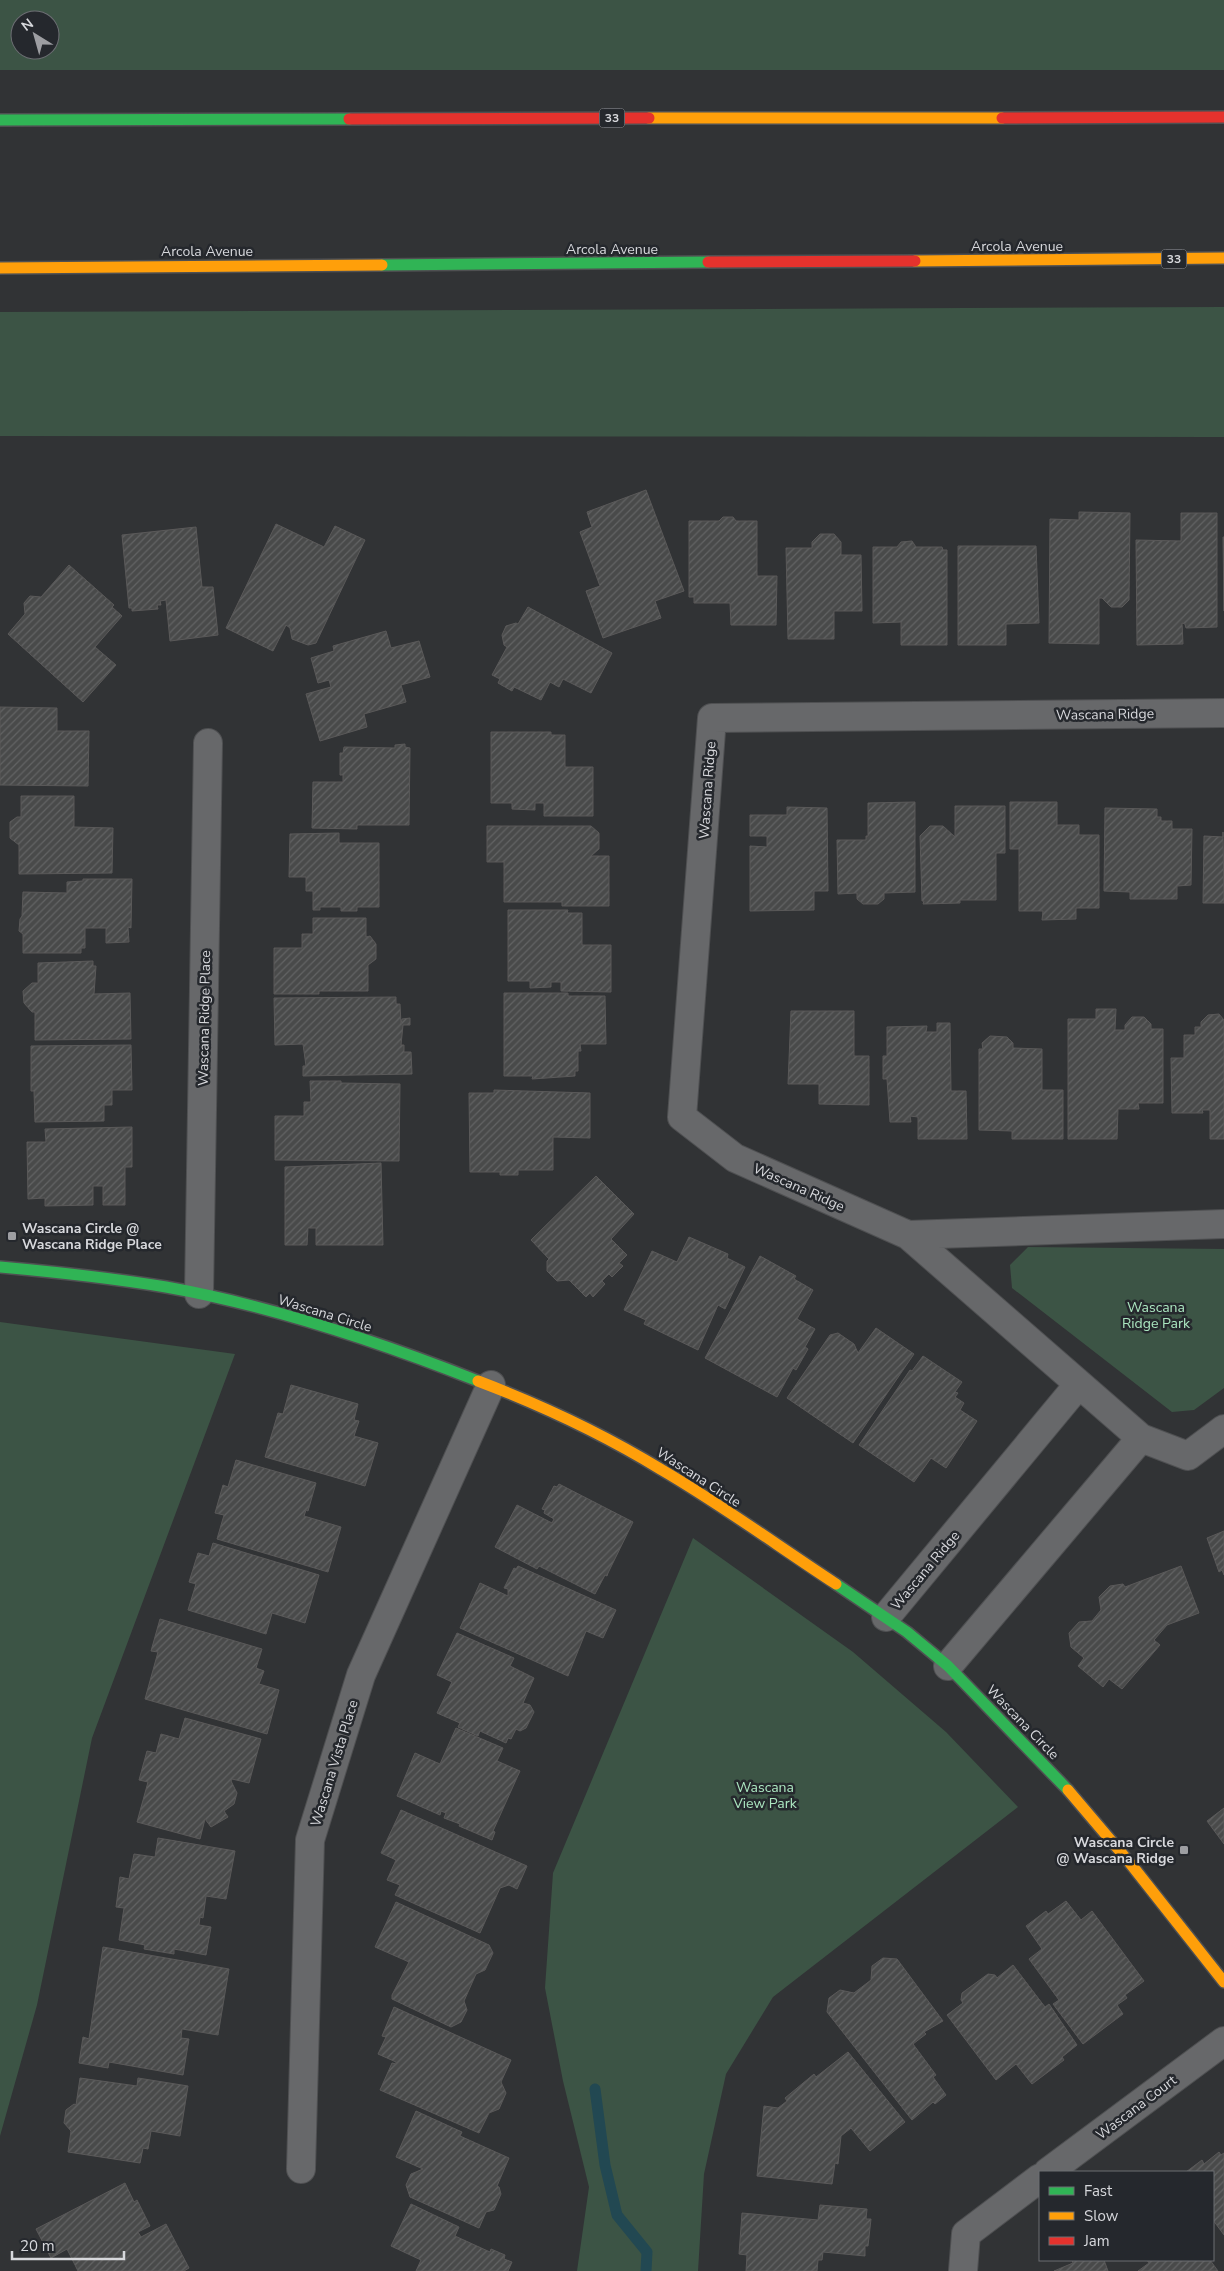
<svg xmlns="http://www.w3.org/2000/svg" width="1224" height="2271" font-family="'Nunito Sans',sans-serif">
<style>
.green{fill:#3c5445;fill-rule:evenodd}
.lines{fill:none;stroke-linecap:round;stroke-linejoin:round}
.stream{stroke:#224852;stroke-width:11}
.building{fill:url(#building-hatch);stroke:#5a5959}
.street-casing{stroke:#4f5052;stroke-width:30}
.fast-casing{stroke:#4f5052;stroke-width:14}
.slow-casing{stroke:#4f5052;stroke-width:14}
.jam-casing{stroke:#4f5052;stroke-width:14}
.street{stroke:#67686a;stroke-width:28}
.fast{stroke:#30b455;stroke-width:11}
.slow{stroke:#ff9f0a;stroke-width:11}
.jam{stroke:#e5322d;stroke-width:11}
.poi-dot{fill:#9d9ea2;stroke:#25282d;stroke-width:2}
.labels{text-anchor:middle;stroke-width:5;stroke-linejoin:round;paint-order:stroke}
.shield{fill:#25282d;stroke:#a2a3a8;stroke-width:1}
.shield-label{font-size:12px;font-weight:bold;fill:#d7d8dc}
.street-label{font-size:14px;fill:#d7d8dc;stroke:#25282d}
.poi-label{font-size:14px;font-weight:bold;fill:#d7d8dc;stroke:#25282d;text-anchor:start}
.park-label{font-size:14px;fill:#abe6c0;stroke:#25282d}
</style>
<defs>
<pattern id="building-hatch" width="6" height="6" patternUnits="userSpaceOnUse" patternTransform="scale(1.25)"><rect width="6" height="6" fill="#494a4a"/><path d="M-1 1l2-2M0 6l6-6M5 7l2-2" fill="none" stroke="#626364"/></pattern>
</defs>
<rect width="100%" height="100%" fill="#313335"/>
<path class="green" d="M0,0H1224V70H0ZM20,20H50V50H20Z
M1224,307V437L0,436V312Z
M1028,1247L1224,1249V1388L1194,1410L1172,1412L1012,1288L1010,1265Z
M0,1322L235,1354L92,1738L37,2005L0,2136Z
M693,1538L853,1652L946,1732L1018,1807L773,1997L726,2074L704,2174L698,2271H577L589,2187L563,2081L545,1988L553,1873Z"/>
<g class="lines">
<path class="stream" d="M595,2089L605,2165L617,2215L647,2252L646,2271"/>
</g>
<path class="building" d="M646,490L684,591L655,601L661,618L603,638L586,591L600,586L580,532L592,527L587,512Z
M1079,512L1130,513L1129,600L1122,607H1111L1102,598H1099V644L1049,643L1050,519L1079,520Z
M1181,513H1217V627L1186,628L1185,624L1182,623L1183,644L1137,645L1136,540L1181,541Z
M723,517H733L736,521H757V576H777L776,625H731L730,603H694V597H689V521H719Z
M276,524L324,547L335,526L365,540L316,643L308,645L292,639L290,628L286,625L273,651L226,628Z
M196,527L202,587H213L218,635L170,641L166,600L160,601L161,605H157L158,609L132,611V608H129L122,535Z
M820,534H834L841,542V555H861L862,611H834V639H788L786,548H812V542Z
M1223,537H1224V611Z
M912,541L916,547H942L943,550H947V645H901V622L873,623V547H897L901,542Z
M958,546H1036L1039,623L1006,624V645H958Z
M69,565L114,605L112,607L122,616L95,647L116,665L83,702L8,634L25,614L24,603L30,596L41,597Z
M528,607L612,653L591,693L563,679L559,687L550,682L541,700L514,687L512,691L498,683L500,679L492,675L507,647L504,645L502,635L506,626L516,623L518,624Z
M386,631L391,648L419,641L430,677L401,685L406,702L364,714L367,727L320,741L306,694L331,687L329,680L318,683L311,658L334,651L333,646Z
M0,707L57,708V731H89L88,786L0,785Z
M491,732H551V735H565V767H593V816H544V803H535V810L512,809V803H491Z
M405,744V747L410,748L409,825H357V829L312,828L313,782H343V775H340V753H343L344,747L395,748V745Z
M21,796H74V827L113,828L112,873L19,874V845L10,838V822L17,817H21Z
M915,802V892L884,893V899L878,904H863L857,899V893L838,894L837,840H866V836H868V803Z
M1010,802H1057V825H1079V835H1099V908H1076V919L1042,920L1043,911H1019V849H1010Z
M955,806H1005V853H996V900H960V903L923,904L924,901H922L920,836L930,826H943L955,837Z
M787,807L827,808L828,891H814V910L750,911V846L767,847V836H750V815H787Z
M1105,808L1157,809V817H1161V821H1172V829H1192L1191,885L1177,886V899H1130V892L1104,891Z
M487,826H591L599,833V849L591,856H609V906H562V902H504V862H487Z
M1223,832L1224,903H1203L1204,836L1223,837Z
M339,833V843H379V907H357V911H341V907H320V910H313V891H306V877H289L290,834Z
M83,879H132L131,928L128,927L129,942L106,943V928H85V948H81V953H23V934L19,931L20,919L22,916L23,892L67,893V882L83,881Z
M508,910H568L567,913H582V945H611V992L561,991V982H551V987L530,988V981H508Z
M313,918H366V937L370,936L376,944V959L368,965V991H319V994H274V948H302V934H313Z
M93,961V966H96L94,994L130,993L131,1039L35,1040V1012H32L24,1003L23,991L32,983H38V963Z
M504,993H568V996H605L606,1044H580L581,1051H578V1071H575V1076L532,1079L533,1076H504Z
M396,997V1004H400L401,1024L402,1019L410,1018V1025H403L401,1045H404V1052H411L412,1074L303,1076V1066H306L303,1044L275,1045L274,998Z
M1096,1009H1116L1115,1030H1125V1025L1132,1017H1144L1151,1024V1029H1163V1103H1138L1139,1109H1118L1117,1139H1068V1019H1096Z
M791,1011H854V1056H869V1105L819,1104V1084H788Z
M1219,1014L1224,1020V1139H1210V1110H1202L1203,1113H1172L1171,1058H1184V1035H1195V1027H1201V1022L1208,1015Z
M937,1023H950L951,1091H966L967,1139H918V1117L910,1116L911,1122H890L887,1079H883V1056H887V1027L927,1026L926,1032H937Z
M990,1036L1007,1037L1013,1043V1048L1042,1049V1090H1063V1139H1012V1131L979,1130V1049H983L982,1043Z
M131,1045L132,1090H112V1105H104V1121L35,1122L34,1091H31V1046Z
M310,1081H341V1083L400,1084L399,1161L275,1160V1116H304V1102H311Z
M494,1090L590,1093V1138L553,1137V1170H518V1175H500V1172H470L469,1093H494Z
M132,1127V1167H125V1205H103V1186H93V1205L45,1206V1198L28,1199L27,1142H46L45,1129Z
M381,1163L383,1245H316V1228H308L307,1245H285V1167Z
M596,1176L634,1214L611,1239L627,1255L619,1263L623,1266L612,1277L609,1274L602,1281L605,1284L593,1297L590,1293L586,1297L569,1280L557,1281L547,1271V1261L549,1259L531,1240Z
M689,1237L728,1254L727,1258L745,1267L725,1309L718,1305L698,1350L644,1324L646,1320L624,1310L652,1251L677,1262Z
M760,1256L796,1276L794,1279L813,1290L797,1319L815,1329L805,1347L808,1349L796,1370L793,1368L777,1397L705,1358Z
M876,1328L914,1354L853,1443L787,1398L830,1335L838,1333L854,1344L858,1353Z
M923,1356L962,1382L955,1392L958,1393L955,1397L964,1403L960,1410L977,1421L946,1468L931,1458L914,1482L859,1445L910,1370L912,1371Z
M291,1385L358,1404L354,1420L359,1421L354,1436L378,1443L365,1486L265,1457L278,1413L283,1414Z
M236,1460L316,1483L308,1511L306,1510L304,1516L341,1527L328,1572L217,1539L224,1515L215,1513L223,1485L228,1487Z
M559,1484L633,1522L608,1573L607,1576L605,1575L595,1594L539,1566L537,1569L495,1547L517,1505L552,1523L554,1519L544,1513L545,1510L542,1509L554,1486L557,1487Z
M1224,1531V1575L1222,1570L1219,1572L1207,1538Z
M213,1543L319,1575L305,1623L272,1613L266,1634L188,1610L196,1584L189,1582L198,1553L209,1556Z
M518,1566L616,1610L603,1638L586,1631L568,1676L460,1628L480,1583L508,1596V1589L504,1588L514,1568L516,1569Z
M1181,1566L1199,1613L1167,1625L1154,1640L1160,1645L1122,1689L1109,1679L1103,1687L1078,1666L1084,1658L1071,1647L1069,1633L1079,1622L1092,1621L1101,1610L1099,1597L1110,1586L1123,1584L1125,1587Z
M160,1619L262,1649L256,1668L264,1671L259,1684L279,1690L267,1734L145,1699L158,1652L151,1651Z
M457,1633L514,1658L510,1666L534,1678L523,1703L530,1705L534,1712L526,1728L520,1731L516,1729L511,1739L508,1738L506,1743L480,1731L478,1736L458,1727L460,1723L437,1713L452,1682L437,1675Z
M185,1718L261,1739L249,1783L232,1779L231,1781L237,1793L234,1804L224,1811L228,1817L211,1827L205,1819L200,1839L137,1822L148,1782L139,1780L147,1751L156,1753L161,1734L179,1739Z
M456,1728L503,1748L497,1761L520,1771L493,1831L495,1832L492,1840L459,1826L460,1824L444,1818L446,1813L441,1811L440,1815L397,1796L415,1753L440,1764Z
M1224,1808V1844L1207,1821Z
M401,1810L527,1866L517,1889L509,1885L500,1888L480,1933L395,1895L400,1885L387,1880L396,1860L381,1853Z
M158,1838L235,1851L226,1899L206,1896L203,1918L200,1917L199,1925L211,1927L206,1955L174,1949V1954L144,1949L145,1945L119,1940L124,1908L116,1907L120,1877L129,1879L134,1854L155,1857Z
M1066,1901L1081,1920L1092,1911L1144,1981L1125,1995L1127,1998L1117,2005L1123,2014L1083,2044L1053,2004L1059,2000L1029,1959L1042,1949L1026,1926L1046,1911L1048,1914Z
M396,1902L489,1945L493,1953L485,1970L476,1974L464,2001L467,2010L461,2022L451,2027L392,1999V1995L409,1962L375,1947Z
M103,1947L229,1969L218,2035L182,2029L181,2038L189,2039L183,2075L109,2062L108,2068L79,2063L83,2037L89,2039Z
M883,1958L897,1959L943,2021L924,2032L926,2034L913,2044L936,2075L933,2077L946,2095L935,2104L933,2102L912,2120L827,2012L829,1998L840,1990L854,1993L871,1980L872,1966Z
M1013,1965L1045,2007L1049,2004L1077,2045L1062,2057L1064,2060L1032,2084L1016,2064L996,2080L947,2015L963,2003L961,2000L962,1993L988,1974L995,1975L997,1978Z
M394,2007L511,2060L501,2082L506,2093L499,2109L489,2113L479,2133L380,2090L392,2063L396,2064V2062L378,2054L386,2037L382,2036Z
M848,2052L905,2122L870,2151L851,2128L841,2136L838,2164L835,2163L832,2184L757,2176L764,2106L778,2108L787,2101L785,2098L814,2074L816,2077Z
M80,2078L137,2086L138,2078L188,2086L180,2136L151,2131L148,2149L143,2148L140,2163L68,2152L71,2131L64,2123L66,2110L74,2104L76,2105Z
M416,2111L462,2132L460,2136L509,2158L497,2186L499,2187L501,2194L494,2210L486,2212L479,2228L410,2197L406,2185L411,2174L423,2169L396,2157Z
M1219,2152L1221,2155L1224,2153V2235L1213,2220V2172H1186L1202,2160L1204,2164Z
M125,2183L134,2202L137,2200L150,2226L138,2232L141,2237L166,2224L189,2268L184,2271H78L67,2249L51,2258L36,2229Z
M411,2204L459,2227L455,2236L490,2252L491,2249L505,2255L504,2259L512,2262L508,2271H416L421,2260L391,2246Z
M820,2205L867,2209L866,2219H871L868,2246H865V2256L823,2252L822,2260H818L817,2271H746L747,2255L739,2254L742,2213L818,2220Z
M1072,2260H1104L1108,2271H1054L1073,2263Z
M1147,2260H1210L1218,2271H1138L1149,2263Z"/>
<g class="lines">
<defs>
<path id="street" d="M1224,713L712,718L682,1117L735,1158L908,1235L1141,1438L1188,1456L1224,1429
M908,1235L1224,1224
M199,1294L208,743
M886,1617L1079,1384
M948,1666L1141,1438
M301,2169L310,1840L361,1675L491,1385
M1048,2172L1224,2041
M963,2271L966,2234L1040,2178"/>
<path id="fast" d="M0,120L349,119
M382,265L708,262
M0,1267C56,1272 111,1278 166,1287C273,1306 377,1341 478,1381
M836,1584L907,1632L948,1666L1068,1790"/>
<path id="slow" d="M649,118H1002
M915,261L1224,258
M0,268L382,265
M478,1381C541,1405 605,1435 662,1470C722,1505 778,1546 836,1584
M1068,1790L1130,1863L1224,1982"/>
<path id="jam" d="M1002,118L1224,117
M349,119L649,118
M708,262L915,261"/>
</defs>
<use href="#street" class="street-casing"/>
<use href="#fast" class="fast-casing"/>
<use href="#slow" class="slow-casing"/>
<use href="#jam" class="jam-casing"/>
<use href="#street" class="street"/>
<use href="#fast" class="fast"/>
<use href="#slow" class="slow"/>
<use href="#jam" class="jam"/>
</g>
<g class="poi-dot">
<rect x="7" y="1231" width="10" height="10" rx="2.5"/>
<rect x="1179" y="1845" width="10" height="10" rx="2.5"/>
</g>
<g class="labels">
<g class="shield">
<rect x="599.5" y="108.5" width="25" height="19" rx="4"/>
<rect x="1161.5" y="249.5" width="25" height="19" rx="4"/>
</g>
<g class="shield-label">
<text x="612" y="122">33</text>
<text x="1174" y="263">33</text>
</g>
<g class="street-label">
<text x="1017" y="251">Arcola Avenue</text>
<text x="612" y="254">Arcola Avenue</text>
<text x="207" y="256">Arcola Avenue</text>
<text transform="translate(1105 714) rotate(-1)" y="5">Wascana Ridge</text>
<text transform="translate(707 790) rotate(-86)" y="5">Wascana Ridge</text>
<text transform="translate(204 1018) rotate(-89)" y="5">Wascana Ridge Place</text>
<text transform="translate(799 1187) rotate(24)" y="5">Wascana Ridge</text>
<text transform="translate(325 1313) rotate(17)" y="5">Wascana Circle</text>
<text transform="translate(699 1477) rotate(33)" y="5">Wascana Circle</text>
<text transform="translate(925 1570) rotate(-50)" y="5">Wascana Ridge</text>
<text transform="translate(1023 1722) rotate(46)" y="5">Wascana Circle</text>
<text transform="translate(334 1763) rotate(-73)" y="5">Wascana Vista Place</text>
<text transform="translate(1136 2107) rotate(-37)" y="5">Wascana Court</text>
</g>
<g class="poi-label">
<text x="22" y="1233">Wascana Circle @<tspan x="22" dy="16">Wascana Ridge Place</tspan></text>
<text x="1174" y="1847" text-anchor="end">Wascana Circle<tspan x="1174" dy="16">@ Wascana Ridge</tspan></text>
</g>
<g class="park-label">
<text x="1156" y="1312">Wascana<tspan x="1156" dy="16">Ridge Park</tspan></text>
<text x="765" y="1792">Wascana<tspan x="765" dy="16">View Park</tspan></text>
</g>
</g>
<rect x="1039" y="2171" width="175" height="90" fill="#25282d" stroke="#6c6e73"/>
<rect x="1049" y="2187" width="25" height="8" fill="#30b455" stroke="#6c6e73"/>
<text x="1084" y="2196" font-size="15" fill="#d7d8dc">Fast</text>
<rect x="1049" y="2212" width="25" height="8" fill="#ff9f0a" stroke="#6c6e73"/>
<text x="1084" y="2221" font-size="15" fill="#d7d8dc">Slow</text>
<rect x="1049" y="2237" width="25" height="8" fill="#e5322d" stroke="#6c6e73"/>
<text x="1084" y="2246" font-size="15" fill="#d7d8dc">Jam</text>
<g transform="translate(35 35) rotate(323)"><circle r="24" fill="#25282d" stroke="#6c6e73"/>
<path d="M0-4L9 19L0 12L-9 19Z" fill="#9d9ea2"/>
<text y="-8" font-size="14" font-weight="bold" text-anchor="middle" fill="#d7d8dc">N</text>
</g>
<path d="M12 2251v8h112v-8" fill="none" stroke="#d7d8dc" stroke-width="2.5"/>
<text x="20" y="2251" font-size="15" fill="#d7d8dc" stroke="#25282d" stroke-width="4" paint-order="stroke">20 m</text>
</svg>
